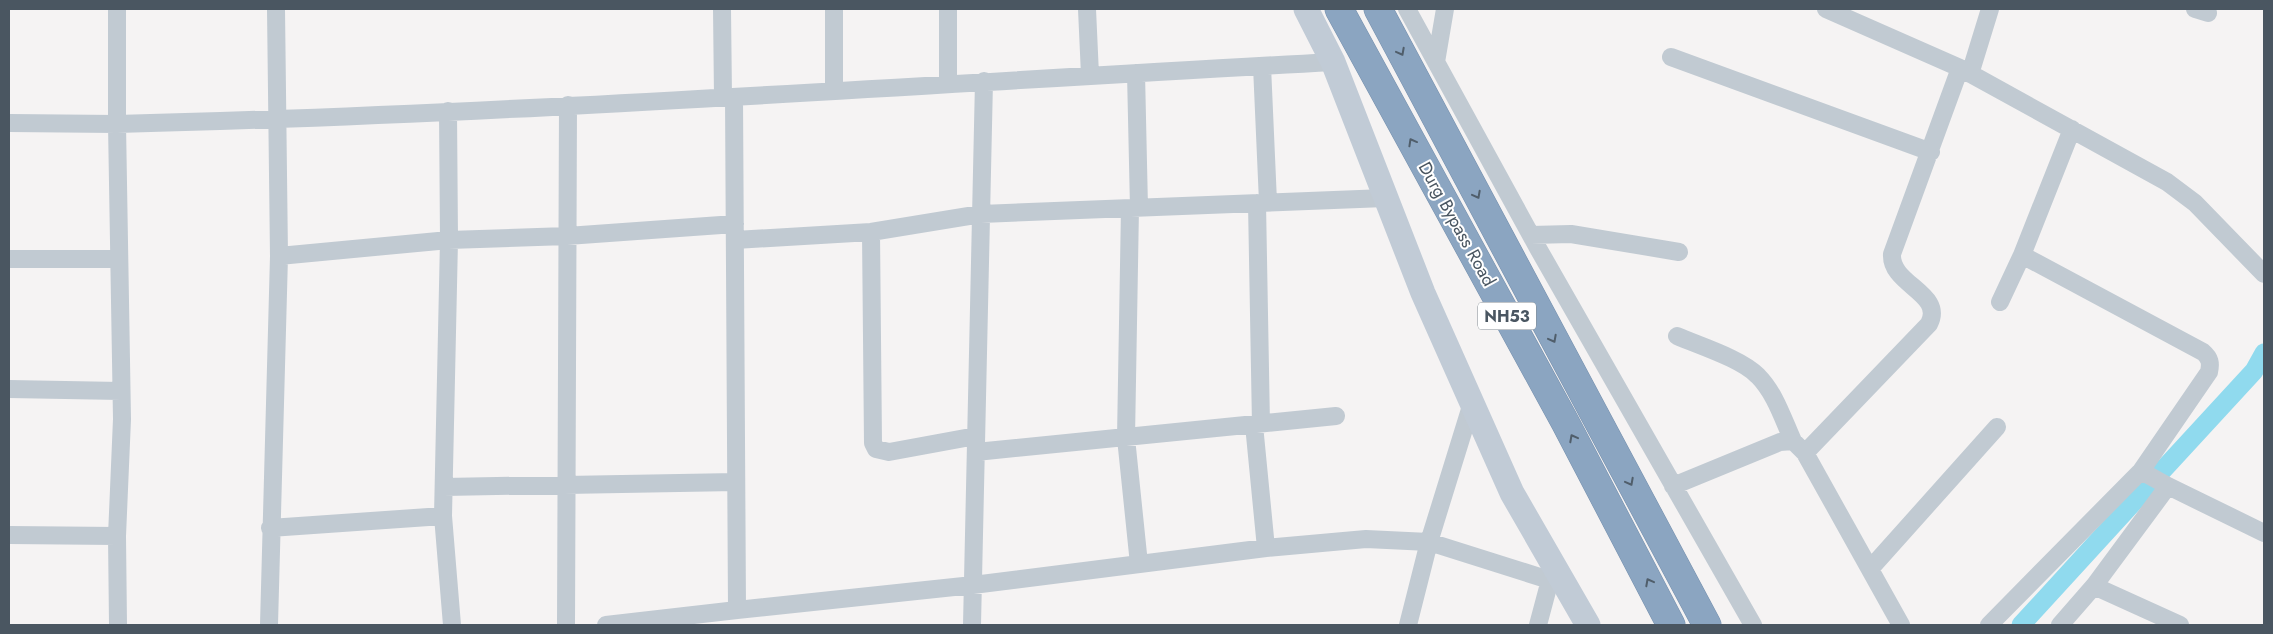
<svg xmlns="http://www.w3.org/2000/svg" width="2273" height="634" font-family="Jost,sans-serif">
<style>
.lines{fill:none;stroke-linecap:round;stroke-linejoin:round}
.canal{stroke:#90daee;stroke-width:19}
.highway-casing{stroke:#7690ad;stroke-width:29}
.street{stroke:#c1cad2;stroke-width:18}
.secondary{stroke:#c1cbd6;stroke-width:25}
.highway{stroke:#8ba5c1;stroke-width:28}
.oneway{stroke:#505e6b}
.labels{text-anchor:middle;stroke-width:4;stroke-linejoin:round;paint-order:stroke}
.shield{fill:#fff;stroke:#808990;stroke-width:1}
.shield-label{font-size:16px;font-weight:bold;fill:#4a5661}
.street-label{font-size:18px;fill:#4a5661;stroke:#fff}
</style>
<rect width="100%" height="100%" fill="#f5f3f3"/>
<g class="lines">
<path class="canal" d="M2161,472L2254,371L2264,353
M2021,625L2151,483"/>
<defs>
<path id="highway" d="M1339,9L1565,422L1671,625
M1378,9L1707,625"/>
</defs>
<use href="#highway" class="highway-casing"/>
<path class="street" d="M117,9V124C523,114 928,84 1333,62
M722,9L723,97
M834,9V90
M948,9V83
M1087,9L1090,75
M1407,9L1539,250L1753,625
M1826,9L1960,68L2167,182L2195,203L2264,274
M2195,9L2208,13
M1671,57L1931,152
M1436,62L1445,9
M1262,66L1268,202
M1136,73L1139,208
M1970,74L1990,9
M734,97L737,610L973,585L1266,548L1366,539L1429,542L1565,585
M448,111L449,240L443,516L452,625
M9,123L117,124L122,419L117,536L118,625
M1257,203L1261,425
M1130,208L1126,438L1139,564
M871,232L873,443L876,449L889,452L976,436
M1531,235L1571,234L1679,252
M735,240L871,232L981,214L1385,198
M279,256L449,240L567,236L735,224
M9,259H119
M2000,302L2022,255L2072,129
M1677,336C1700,346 1742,359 1758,376C1775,393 1783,419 1793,441
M9,389L121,391
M1254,425L1266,548
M976,452L1336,416
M1805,453L1929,324C1945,293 1890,285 1892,254L1960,68
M2141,471L2168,486L2264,533
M1673,486L1780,442L1793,441L1805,453L1901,625
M444,487L736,482
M270,528L443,516
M9,535L117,536
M1870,569L1997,427
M2094,586L2180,625
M269,625L279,256L276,9
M566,625L568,105
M606,625L737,610
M972,625L984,81
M1408,625L1429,542L1472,403
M1538,625L1550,580
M1989,625L2141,471L2209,372C2211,363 2210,358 2203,352L2022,255
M2060,625L2094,586L2168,486"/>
<path class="secondary" d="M1306,9L1333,62L1423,293L1512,493L1588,625"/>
<use href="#highway" class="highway"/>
</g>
<defs><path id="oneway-chevron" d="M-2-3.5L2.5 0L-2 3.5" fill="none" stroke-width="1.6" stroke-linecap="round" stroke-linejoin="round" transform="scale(1.25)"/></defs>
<g class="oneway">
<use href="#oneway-chevron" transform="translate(1401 52) rotate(62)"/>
<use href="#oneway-chevron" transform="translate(1412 142) rotate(-119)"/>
<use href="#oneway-chevron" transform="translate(1477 195) rotate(62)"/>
<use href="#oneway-chevron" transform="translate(1553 339) rotate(62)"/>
<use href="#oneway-chevron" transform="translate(1573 438) rotate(-118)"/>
<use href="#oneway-chevron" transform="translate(1630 482) rotate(62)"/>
<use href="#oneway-chevron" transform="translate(1649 582) rotate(-118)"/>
</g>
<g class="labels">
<rect class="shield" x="1478" y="302.5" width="58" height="27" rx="4"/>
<g class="shield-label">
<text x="1507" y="322">NH53</text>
</g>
<g class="street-label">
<text transform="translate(1457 224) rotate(61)" y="6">Durg Bypass Road</text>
</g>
</g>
<rect width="2273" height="634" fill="none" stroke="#4a5661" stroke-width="20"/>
</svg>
